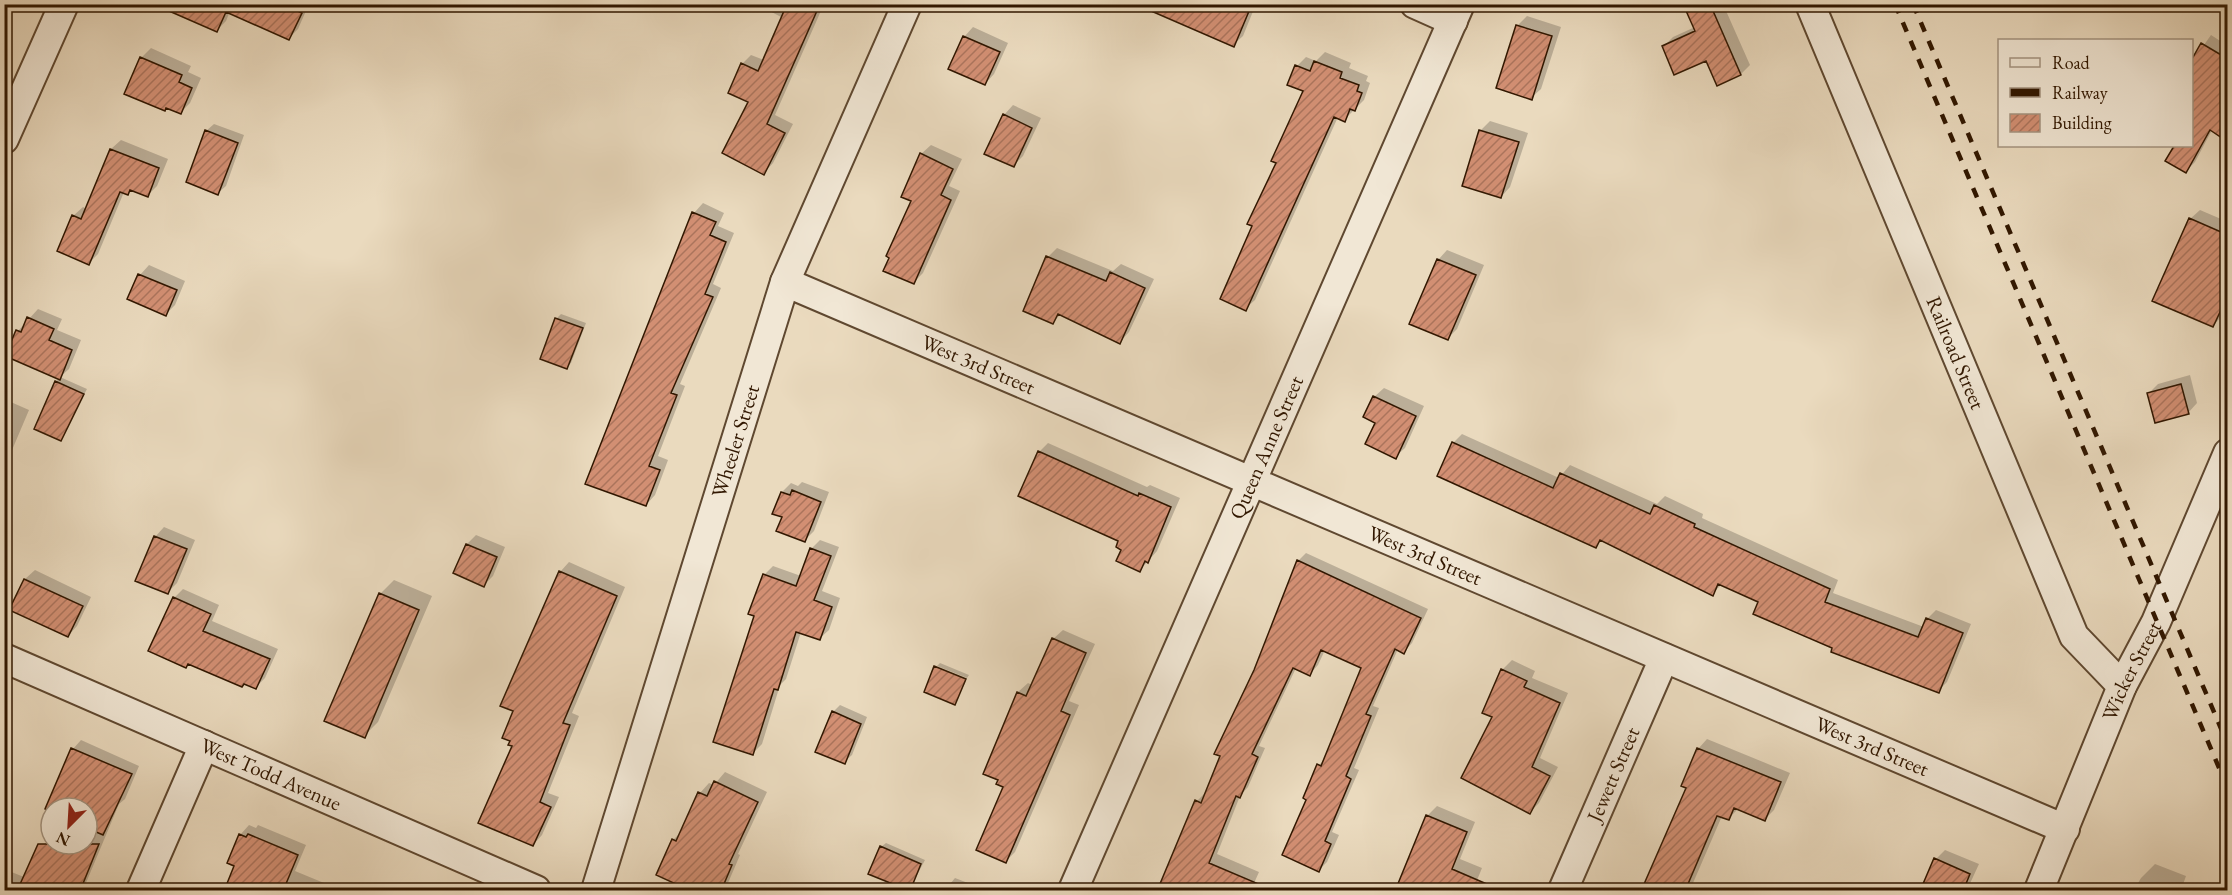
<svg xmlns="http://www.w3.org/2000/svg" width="2232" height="895" font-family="'EB Garamond',serif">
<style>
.shadow{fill:#0003}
.building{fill:url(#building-hatch);stroke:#311700;stroke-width:1.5}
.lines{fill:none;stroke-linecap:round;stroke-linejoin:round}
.minor-casing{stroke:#5f4830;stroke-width:32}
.minor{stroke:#f1e7d5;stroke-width:28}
.rail{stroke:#311700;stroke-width:4.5;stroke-dasharray:10 10;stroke-linecap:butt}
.labels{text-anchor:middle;stroke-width:4.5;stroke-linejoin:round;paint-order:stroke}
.street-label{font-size:21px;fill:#311700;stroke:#f1e7d5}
</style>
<defs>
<pattern id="building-hatch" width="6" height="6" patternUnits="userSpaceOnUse" patternTransform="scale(1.5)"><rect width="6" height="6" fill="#d28f73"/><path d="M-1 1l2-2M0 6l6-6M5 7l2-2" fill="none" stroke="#ab745c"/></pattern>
</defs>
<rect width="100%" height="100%" fill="#eadabe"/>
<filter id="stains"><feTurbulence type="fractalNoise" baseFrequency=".00333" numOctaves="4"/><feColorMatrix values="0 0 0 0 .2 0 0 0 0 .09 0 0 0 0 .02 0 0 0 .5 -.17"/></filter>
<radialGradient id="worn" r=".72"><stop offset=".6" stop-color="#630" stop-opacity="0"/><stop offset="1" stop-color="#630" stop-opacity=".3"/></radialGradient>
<path class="shadow" d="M159,4H233L226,21L217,30Z
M258,4H309L298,29L289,38Z
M756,4H824L775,115L793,124L773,163L764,173L742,64L751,55L764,60L783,18Z
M1163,4H1256L1243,36L1233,45Z
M1685,4H1723L1750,65L1741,74L1718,84L1707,59L1663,47L1673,37L1695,27Z
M1527,16L1561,27L1541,89L1531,98L1517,26Z
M973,27L1008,43L994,74L985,84L964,37Z
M2211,35L2228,46V140L2212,130L2195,162L2186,171L2167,160L2175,146H2192V117L2197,106L2192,103V62Z
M151,48L191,66L188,72L201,78L190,103L181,112L141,58Z
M1325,52L1351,63L1349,68L1368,76L1366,81L1370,83L1364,100L1344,120L1338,117L1255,300L1245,309L1254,226L1305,91L1297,66L1306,57L1316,61Z
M1013,105L1041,118L1023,156L1014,165L1004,115Z
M1490,121L1528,133L1510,187L1501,197L1463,185L1481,130Z
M214,124L244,135L226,186L218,193L206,131Z
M121,140L168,159L157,186L147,196L131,189L127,193L124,192L98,254L89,263L73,216L83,207L87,209L111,149Z
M931,145L962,159L949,186L960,191L923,273L914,282L891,257L913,201L921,154Z
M703,203L724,213L718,226L734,233L713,284L721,288L680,384L685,386L658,456L668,460L655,495L646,505L587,484L694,213Z
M2200,210L2228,222V304L2222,316L2213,326L2190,219Z
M1057,248L1113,271L1121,264L1154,279L1129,332L1120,342L1061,314L1053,322L1048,257Z
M1447,250L1484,265L1457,329L1447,339L1438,260Z
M149,265L185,281L175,305L166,314L129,298L140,275Z
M38,309L62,319L57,330L81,340L69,369L60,377L87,389L60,439L56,382L59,378L7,356L18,331Z
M561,314L586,323L571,363L567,367L556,319Z
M2190,375L2197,403L2188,413L2149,393L2158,384Z
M1384,388L1424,406L1405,448L1395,457L1377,422L1374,397Z
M4,399L29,410L4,469Z
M1462,434L1559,478L1570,465L1657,504L1665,496L1703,514L1702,518L1838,580L1833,593L1924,627L1927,619L1936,610L1971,624L1947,682L1938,691L1834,647L1760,601L1722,584L1712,594L1603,539L1596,546L1453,443Z
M1048,443L1147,487L1150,485L1180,498L1157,551L1140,570L1123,549L1120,540L1039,452Z
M802,482L829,492L814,531L805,540L784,516L782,492L791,483L798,486Z
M164,527L195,540L177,583L168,592L155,537Z
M476,535L505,547L493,576L484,585L467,544Z
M4,540L11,542L4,556Z
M820,540L839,547L822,591L840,598L829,630L819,639L801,632L786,679L780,685L762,744L753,753L756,616L764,575L773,566L801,576L811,549Z
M1306,553L1428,609L1412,643L1404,652L1398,649L1373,706L1379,708L1354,768L1359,770L1332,832L1339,835L1327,862L1319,870L1308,799L1319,765L1326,758L1363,667L1325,650L1318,665L1310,674L1296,668L1259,746L1265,748L1248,787L1240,796L1217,854L1259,872L1251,890H1211L1197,801L1205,793L1298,561Z
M569,562L625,587L572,713L579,716L548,793L559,797L542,835L533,845L514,745L515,710L560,572Z
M35,570L91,597L77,626L68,636L11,609L25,579Z
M394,580L432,596L378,722L364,736L380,594Z
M183,589L219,605L212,621L278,649L265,678L256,687L190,663L186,667L174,598Z
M1063,630L1095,644L1069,701L1079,705L1015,852L1006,861L1005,786L1000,779L985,773L1018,692L1028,683L1032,685L1053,639Z
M1512,660L1535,671L1532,678L1568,693L1540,758L1558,767L1539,803L1530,812L1494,716L1502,670Z
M940,663L969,675L967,678L937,666Z
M935,668L966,681L955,703Z
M840,705L867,717L852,755L844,762L833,712Z
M1707,739L1790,773L1774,810L1765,819L1739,808L1728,819L1722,816L1690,890H1642L1688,787L1698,749Z
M81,740L139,766L125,799L119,804L83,890H4V869L24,877L53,844H87V808H47L73,749Z
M725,772L767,792L738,854L740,855L725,890H695L673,840L682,831L700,793L709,783L714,785Z
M1437,806L1475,822L1460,859L1482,868L1473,890H1396L1427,816Z
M249,825L256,828L258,825L306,845L295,871L341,890H226L236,865L240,835Z
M886,843L925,860L909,890L881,847Z
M1945,850L1979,864L1967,890H1922L1936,859Z
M2155,864L2186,876L2181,890H2134L2141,878Z
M955,878L986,890H945Z"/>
<path class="building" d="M153,4H283L302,13L289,40L226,12L217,32Z
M787,4H820L767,124L785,133L764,175L722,153L748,102L728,93L741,63L758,71Z
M1135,4H1252L1234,47Z
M1683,4H1710L1741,75L1717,86L1706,61L1674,75L1662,46L1695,31Z
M1516,25L1552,36L1532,100L1496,88Z
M963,36L1000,52L985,85L948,69Z
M2201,43L2228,59V142L2210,130L2186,173L2165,161L2174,146H2192V59Z
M140,57L182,75L179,82L192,88L181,114L166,108L165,111L124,94Z
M1314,61L1342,72L1340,78L1359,85L1357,91L1362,93L1355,111L1350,109L1345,122L1334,117L1246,311L1220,299L1252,226L1247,224L1276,163L1271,161L1303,91L1287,85L1295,65L1310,71Z
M1003,114L1032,128L1014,167L984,154Z
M205,130L238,143L218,195L186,182Z
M1479,130L1519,142L1501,198L1462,186Z
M110,149L159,168L148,197L130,190L128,195L120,192L89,265L57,251L72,215L81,219Z
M920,153L953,169L941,195L951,200L914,284L883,271L889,258L886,256L911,201L901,197Z
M692,212L716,222L710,235L726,242L705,294L713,297L671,393L677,395L649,466L660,470L646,506L585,484Z
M2189,218L2228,235V295L2213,327L2152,301Z
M1046,256L1106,281L1110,272L1145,288L1120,344L1058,314L1053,324L1023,311Z
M1437,259L1476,275L1448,340L1409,324Z
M138,274L177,290L166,316L127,299Z
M27,317L54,329L49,340L72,350L60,380L5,356L16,330L21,332Z
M555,318L583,328L567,369L540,359Z
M55,381L84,394L61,441L34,429Z
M2181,384L2189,414L2155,423L2147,393Z
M1373,396L1416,416L1396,459L1365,444L1375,423L1363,417Z
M1452,442L1553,488L1560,473L1650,514L1654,505L1695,524L1694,527L1830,589L1825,602L1918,637L1926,618L1963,633L1939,693L1831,652L1832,648L1753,614L1758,602L1718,584L1713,596L1600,540L1596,548L1437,476Z
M1038,451L1138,496L1139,493L1171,507L1148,563L1145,561L1140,572L1116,561L1121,550L1116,547L1118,541L1018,496Z
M792,490L821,502L805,542L776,531L782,517L772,514L781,492L790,495Z
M154,536L187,549L168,594L135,581Z
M466,544L497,557L484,587L453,573Z
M810,548L831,556L814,600L832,607L820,640L796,632L778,690L774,689L753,755L713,742L754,616L748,614L763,574L796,586Z
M1297,560L1421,618L1404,654L1395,649L1366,714L1371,716L1346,776L1351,779L1325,841L1331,844L1319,872L1282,855L1306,800L1303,798L1317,764L1321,766L1361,668L1321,650L1310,676L1293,668L1252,754L1258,757L1240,798L1236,796L1209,863L1275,891H1157L1195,800L1201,803L1220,756L1214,754L1254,670Z
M559,571L617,596L563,723L570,725L540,802L551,807L533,846L478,823L512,746L508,745L510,741L502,738L513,711L500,706Z
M24,579L83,606L68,637L9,610Z
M379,593L419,610L365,738L324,721Z
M173,597L211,614L203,631L270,659L256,689L244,684L242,687L188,664L186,668L148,651Z
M1052,638L1086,653L1061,711L1070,715L1006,863L976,850L1003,787L996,784L998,780L983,774L1017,692L1026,696Z
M934,666L966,679L955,705L924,692Z
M1501,669L1527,681L1524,687L1560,703L1532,767L1550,776L1530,814L1461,778L1492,717L1482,713Z
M832,711L861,724L845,764L815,752Z
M71,748L132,774L103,835L87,828V808H51V812L45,809Z
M1697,748L1781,782L1765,821L1734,808L1729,820L1717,816L1685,891H1641L1686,788L1681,786Z
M714,781L758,802L729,864L732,865L721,891H691L656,875L672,839L676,841L698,792L707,796Z
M1426,815L1467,832L1452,869L1503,891H1395Z
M239,834L246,837L248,834L298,855L283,891H224L234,866L227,863Z
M38,844H99L80,891H17Z
M880,846L921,864L910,891L868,874Z
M1934,858L1970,874L1963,891H1920Z"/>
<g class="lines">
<defs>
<g id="minor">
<path d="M1415,4L1453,21"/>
<path id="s1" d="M1810,4L2074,636L2122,686"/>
<path d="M4,139L64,4"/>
<path id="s2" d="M785,282L2065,829"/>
<path id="s3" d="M4,658L536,890"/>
<path d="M141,890L204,745"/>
<path id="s4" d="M596,890L785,282L907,4"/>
<path id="s5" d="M1073,890L1460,4"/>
<path id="s6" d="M1563,890L1664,658"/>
<path id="s7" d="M2039,890L2122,686L2156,622L2228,453"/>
</g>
</defs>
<use href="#minor" class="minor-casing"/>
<use href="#minor" class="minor"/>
<path class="rail" d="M1895,4L2228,789
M1913,4L2228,745"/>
</g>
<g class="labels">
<g class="street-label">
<text dy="7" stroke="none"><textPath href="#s1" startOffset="378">Railroad Street</textPath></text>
<text dy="7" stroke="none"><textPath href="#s2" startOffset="210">West 3rd Street</textPath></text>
<text dy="7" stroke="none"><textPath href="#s4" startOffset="470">Wheeler Street</textPath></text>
<text dy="7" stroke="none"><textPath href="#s5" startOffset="483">Queen Anne Street</textPath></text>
<text dy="7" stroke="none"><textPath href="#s2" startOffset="696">West 3rd Street</textPath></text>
<text dy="7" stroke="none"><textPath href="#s7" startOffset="238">Wicker Street</textPath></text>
<text dy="7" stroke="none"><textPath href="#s2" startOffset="1182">West 3rd Street</textPath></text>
<text dy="7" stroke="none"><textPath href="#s3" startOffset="291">West Todd Avenue</textPath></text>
<text dy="7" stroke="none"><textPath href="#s6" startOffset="126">Jewett Street</textPath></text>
</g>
</g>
<rect width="2232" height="895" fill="none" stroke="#eadabe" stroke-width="24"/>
<rect x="6" y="6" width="2220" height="883" fill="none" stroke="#311700" stroke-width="3"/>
<rect x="12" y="12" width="2208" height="871" fill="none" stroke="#311700" stroke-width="1.5"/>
<rect x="1998" y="39" width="195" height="108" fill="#f1e7d5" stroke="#a49480" stroke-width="1.5"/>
<rect x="2010" y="58" width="30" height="9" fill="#f1e7d5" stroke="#a49480" stroke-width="1.5"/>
<text x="2052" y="69" font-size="18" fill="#311700">Road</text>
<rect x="2010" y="88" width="30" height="9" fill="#311700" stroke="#a49480" stroke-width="1.5"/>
<text x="2052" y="99" font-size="18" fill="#311700">Railway</text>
<rect x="2010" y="114" width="30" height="18" fill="url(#building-hatch)" stroke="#a49480" stroke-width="1.5"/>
<text x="2052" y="129" font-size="18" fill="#311700">Building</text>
<g transform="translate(69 826) rotate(204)"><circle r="28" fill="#f1e7d5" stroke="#a49480" stroke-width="1.5"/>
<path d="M0-4.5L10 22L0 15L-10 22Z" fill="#8f2418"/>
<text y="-9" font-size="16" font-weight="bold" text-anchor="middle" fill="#311700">N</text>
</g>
<rect width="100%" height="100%" filter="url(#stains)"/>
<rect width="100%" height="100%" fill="url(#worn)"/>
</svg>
